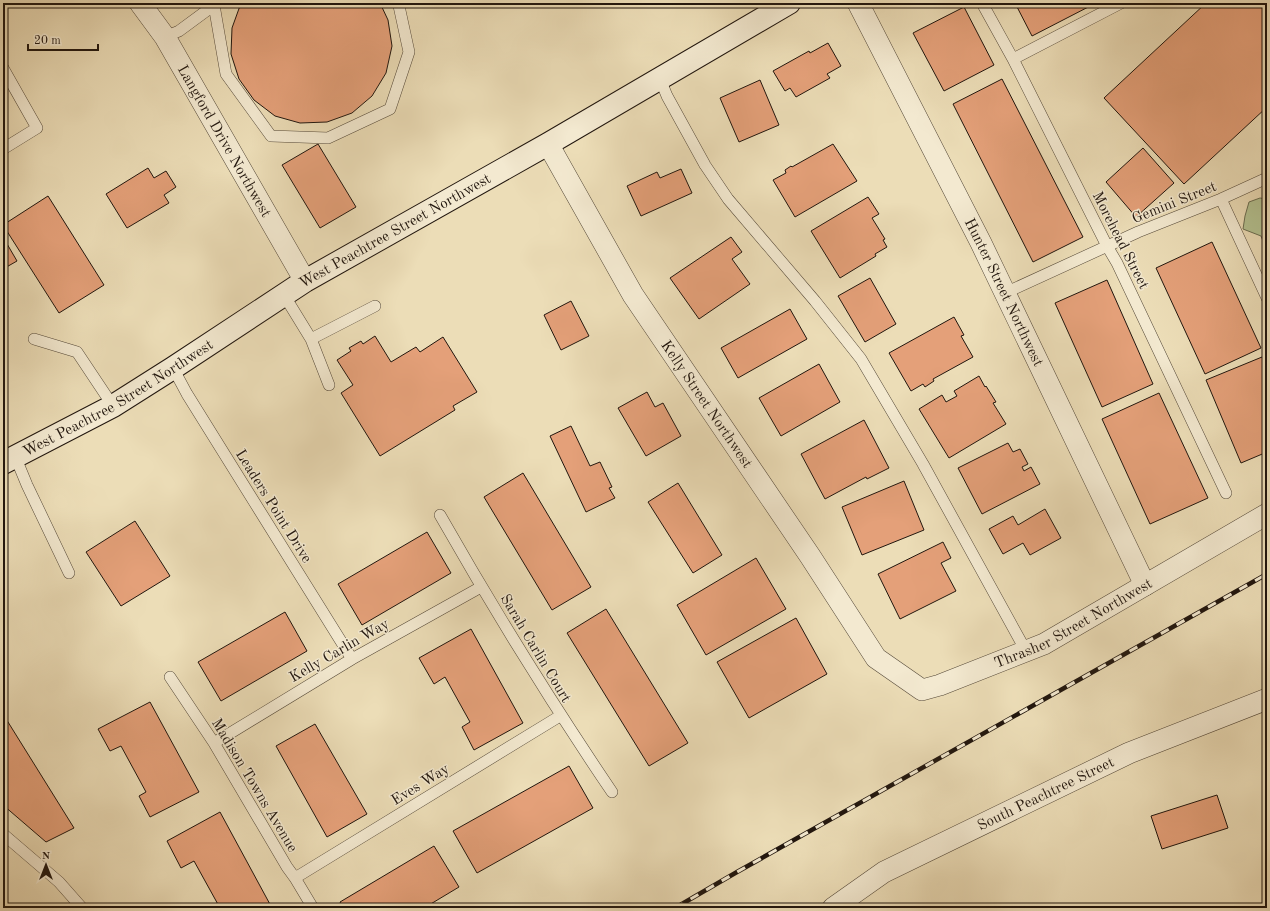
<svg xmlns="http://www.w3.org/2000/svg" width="1270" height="911" font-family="'Old Standard TT',serif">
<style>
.green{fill:#b4c291;stroke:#6a6c50}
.building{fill:#e4a079;stroke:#21160e}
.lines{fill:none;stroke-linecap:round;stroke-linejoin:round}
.lane-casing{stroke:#544838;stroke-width:12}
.street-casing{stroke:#544838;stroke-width:22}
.secondary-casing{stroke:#21160e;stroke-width:24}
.lane{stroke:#f3e9d0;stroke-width:11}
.street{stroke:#f3e9d0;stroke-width:21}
.secondary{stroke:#f3e9d0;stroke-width:22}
.rail-casing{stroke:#21160e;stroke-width:4.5}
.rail{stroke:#f3e9d0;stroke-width:3;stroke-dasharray:9;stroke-linecap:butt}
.labels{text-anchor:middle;stroke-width:3;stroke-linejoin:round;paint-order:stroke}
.street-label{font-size:15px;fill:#21160e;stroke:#f3e9d0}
</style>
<rect width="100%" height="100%" fill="#ecddb7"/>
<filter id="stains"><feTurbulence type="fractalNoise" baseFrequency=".005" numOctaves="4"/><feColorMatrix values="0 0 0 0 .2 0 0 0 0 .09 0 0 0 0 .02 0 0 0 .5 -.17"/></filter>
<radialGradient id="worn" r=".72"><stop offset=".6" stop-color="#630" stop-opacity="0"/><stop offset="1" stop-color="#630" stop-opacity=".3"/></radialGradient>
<path class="green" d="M1260,198L1267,199V251L1261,236L1243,229L1245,216L1249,202Z"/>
<path class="building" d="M241,3H380L388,20L392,46L386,73L372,96L352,113L327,122L300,123L275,116L254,100L239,79L231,54L232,28Z
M1015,3H1096L1032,36Z
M1206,3H1267V107L1184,184L1104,98Z
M964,7L994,65L944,91L913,33Z
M828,43L841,66L827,74L830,78L796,97L790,88L785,91L773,71L809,51L810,53Z
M1002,79L1083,237L1033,262L953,104Z
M760,80L779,125L739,142L720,98Z
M318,144L356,207L320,228L282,165Z
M833,144L857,181L795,217L773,180L786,173L785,170L791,166L792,167Z
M1143,148L1174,183L1136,217L1106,182Z
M148,168L154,178L166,171L176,187L164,195L169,203L127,228L106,194Z
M681,169L692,193L641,216L627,186L657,172L660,178Z
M48,196L104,285L59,313L3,225Z
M868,197L879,214L872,218L885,239L883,240L887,247L875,254L876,256L840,278L811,231Z
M3,237L17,261L3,269Z
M731,237L742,252L732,259L750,284L699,319L670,278Z
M1212,242L1261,348L1205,374L1156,268Z
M870,278L896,324L865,342L838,296Z
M1107,280L1153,384L1102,407L1055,303Z
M571,301L589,336L561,350L544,315Z
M790,309L807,339L738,378L721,348Z
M954,317L964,335L961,336L973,357L933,379L934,381L925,387L923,384L911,391L889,353Z
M375,336L391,362L416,347L420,352L443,337L477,392L453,406L455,410L380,456L341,393L353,385L337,360L351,351L349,348L361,341L363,344Z
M1262,357L1267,369V452L1241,463L1206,380Z
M819,364L840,402L781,436L759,398Z
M979,376L985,387L986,386L996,402L993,403L1006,424L949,458L919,409L942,395L946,402L957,396L954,391Z
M647,392L655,407L663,403L681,436L646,456L618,408Z
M1159,393L1208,498L1150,524L1102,419Z
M864,420L889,468L867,479L866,477L825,499L801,454Z
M571,426L590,466L600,462L612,487L609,488L615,498L586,512L550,436Z
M1008,443L1013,452L1020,449L1028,464L1022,467L1024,471L1031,467L1040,484L982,514L958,468Z
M523,473L591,587L552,610L484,497Z
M904,481L924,530L862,555L842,507Z
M678,483L722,555L693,573L648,502Z
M1045,509L1061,538L1030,555L1023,543L1003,554L989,529L1013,516L1018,525Z
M135,521L170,576L121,606L86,552Z
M427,532L451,573L362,625L338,584Z
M943,542L951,558L941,563L956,591L900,619L878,574Z
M756,558L786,609L706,655L677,605Z
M606,609L688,743L649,766L567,633Z
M285,612L307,651L221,701L198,662Z
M796,618L827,674L749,718L717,662Z
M471,629L523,723L474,750L462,727L470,722L445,677L434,684L419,658Z
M150,702L199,792L150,817L139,796L146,792L121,746L110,751L98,729Z
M3,714L74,828L46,842L3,805Z
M315,724L367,814L327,837L276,746Z
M569,766L593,808L477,873L453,831Z
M1217,795L1228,828L1162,849L1151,816Z
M220,812L272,908H220L194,861L181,868L167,841Z
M434,846L459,887L424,908H343L340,902Z"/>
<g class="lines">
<defs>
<path id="lane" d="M982,3L1013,59L1107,246L1117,263L1226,493
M214,5L226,74L271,136L328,138L390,109L409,52L399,6L397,3
M165,37L179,31L217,3
M1013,59L1121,3
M3,68L37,128L3,149
M660,79L667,96L705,165L728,199L815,301L861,359L923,464L1026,651
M1221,199L1267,298
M1005,293L1138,232L1221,199L1267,178
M284,295L311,339L375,306
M34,339L77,352L113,406
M311,339L329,385
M173,368L187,394L352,659
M15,456L27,485L69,573
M440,515C494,610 551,702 612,792
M170,677L214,743L287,867L295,878L313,908
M214,743L352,659L481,587
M3,834L59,882L82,908
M295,878L560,716"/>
<g id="street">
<path id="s1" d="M140,3L165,37L305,281"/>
<path id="s2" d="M858,3L981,243L1145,585"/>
<path id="s3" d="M548,144L633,295L810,556L876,658L922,690L940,685L1044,644L1267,514"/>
<path id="s4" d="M833,908L884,872L1129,753L1267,699"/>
</g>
<g id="secondary">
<path id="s5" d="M3,463L113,406L173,368L305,281L548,144L789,3"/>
</g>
</defs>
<use href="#lane" class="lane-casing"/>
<use href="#street" class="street-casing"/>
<use href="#secondary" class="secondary-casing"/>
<use href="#lane" class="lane"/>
<use href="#street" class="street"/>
<use href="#secondary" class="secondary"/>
<defs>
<path id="rail" d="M675,908L737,872L1267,574"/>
</defs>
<use href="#rail" class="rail-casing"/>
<use href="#rail" class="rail"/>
</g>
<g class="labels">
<g class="street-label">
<text dy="5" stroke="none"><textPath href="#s1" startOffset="162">Langford Drive Northwest</textPath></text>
<text transform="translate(1174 202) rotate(-22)" y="5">Gemini Street</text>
<text dy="5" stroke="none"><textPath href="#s5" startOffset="456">West Peachtree Street Northwest</textPath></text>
<text transform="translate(1121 240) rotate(63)" y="5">Morehead Street</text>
<text dy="5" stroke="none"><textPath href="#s2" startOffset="324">Hunter Street Northwest</textPath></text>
<text dy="5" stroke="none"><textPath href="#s5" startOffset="132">West Peachtree Street Northwest</textPath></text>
<text dy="5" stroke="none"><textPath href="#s3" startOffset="305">Kelly Street Northwest</textPath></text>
<text transform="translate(274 506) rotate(58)" y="5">Leaders Point Drive</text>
<text dy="5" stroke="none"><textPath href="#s3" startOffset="832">Thrasher Street Northwest</textPath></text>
<text transform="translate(536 648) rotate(59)" y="5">Sarah Carlin Court</text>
<text transform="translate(339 650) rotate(-30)" y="5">Kelly Carlin Way</text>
<text transform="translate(420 784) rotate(-32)" y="5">Eves Way</text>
<text transform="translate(255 785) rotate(59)" y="5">Madison Towns Avenue</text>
<text dy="5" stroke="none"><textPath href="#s4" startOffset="242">South Peachtree Street</textPath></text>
</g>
</g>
<rect width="1270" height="911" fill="none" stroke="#ecddb7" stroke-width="16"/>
<rect x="4" y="4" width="1262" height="903" fill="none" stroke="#21160e" stroke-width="2"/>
<rect x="8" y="8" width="1254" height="895" fill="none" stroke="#21160e"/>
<g transform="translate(46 865)" stroke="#f3e9d0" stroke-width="3" paint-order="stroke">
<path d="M0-3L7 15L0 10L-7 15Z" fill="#21160e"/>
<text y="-6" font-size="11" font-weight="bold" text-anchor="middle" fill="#21160e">N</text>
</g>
<path d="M28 44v6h70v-6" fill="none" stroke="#21160e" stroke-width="2"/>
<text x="34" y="44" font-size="12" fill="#21160e" stroke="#f3e9d0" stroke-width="3" paint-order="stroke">20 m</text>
<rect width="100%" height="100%" filter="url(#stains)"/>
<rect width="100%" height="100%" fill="url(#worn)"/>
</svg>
